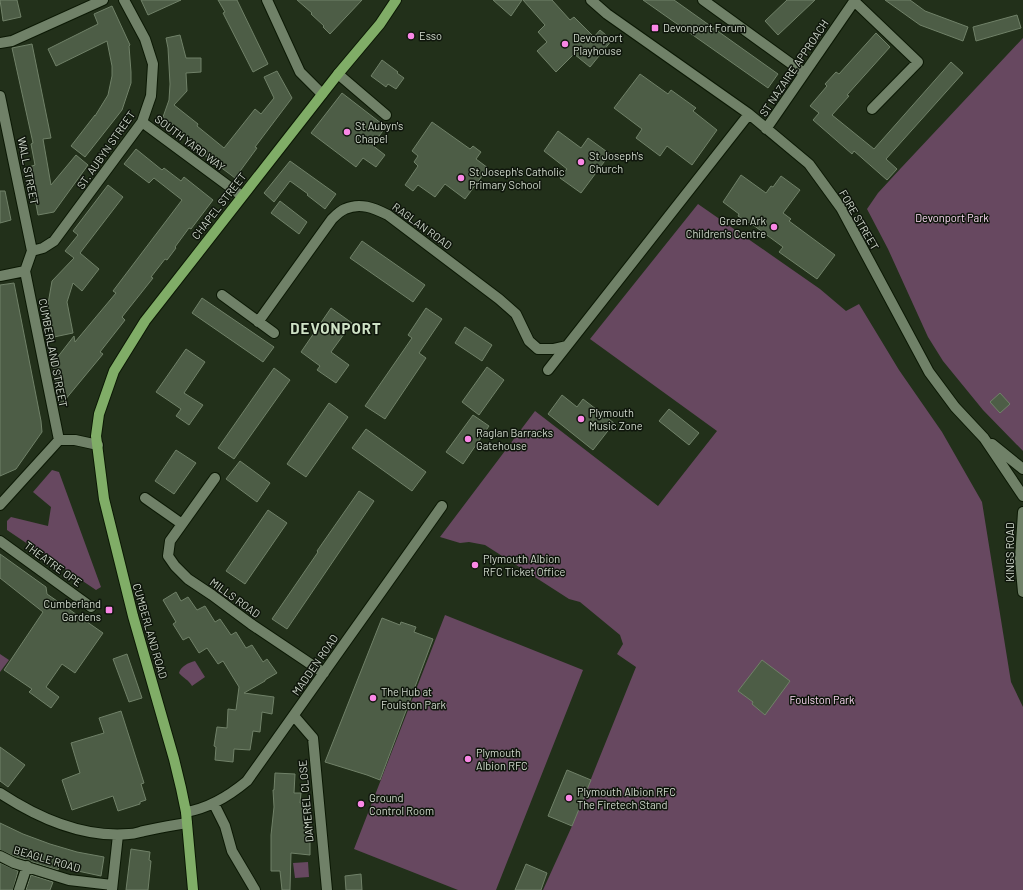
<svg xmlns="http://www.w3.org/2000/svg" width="1023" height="890" font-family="Barlow,sans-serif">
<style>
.green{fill:#674860}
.building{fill:#4d5d46;stroke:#708168}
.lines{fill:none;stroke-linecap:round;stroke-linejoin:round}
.minor-casing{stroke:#0b1804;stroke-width:12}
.major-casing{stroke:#0b1804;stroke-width:12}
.minor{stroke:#708168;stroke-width:10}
.major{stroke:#80ad67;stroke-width:10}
.poi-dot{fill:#fa87e6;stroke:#0f160c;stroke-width:1.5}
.labels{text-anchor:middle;stroke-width:3;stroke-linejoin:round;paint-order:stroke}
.poi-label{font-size:11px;fill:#d0d9cc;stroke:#0f160c;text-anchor:start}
.street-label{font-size:11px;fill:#d0d9cc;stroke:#0f160c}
.park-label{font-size:11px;fill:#fad7f2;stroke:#0f160c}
.district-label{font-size:15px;font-weight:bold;letter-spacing:1px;fill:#cfe2c6;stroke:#0f160c}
</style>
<rect width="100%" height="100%" fill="#22301a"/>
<path class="green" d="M1023,38V451L983,410L943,361L928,337L888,249L867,209L878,193L901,168Z
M698,204L820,289L846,311L859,304L899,370L942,432L982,502L1011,682L1023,707V890H543L572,826L636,667L617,654L623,644L620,635L580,602L569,599L485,545L469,542L460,543L440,537L535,411L658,506L717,431L590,339Z
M52,470L59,472L101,587L96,590L7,530V521L11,517L48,526L51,507L33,492Z
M445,615L583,670L496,890H458L354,849Z
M0,654L9,660L0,672Z
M195,661L205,677L192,686C189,680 183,678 179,673C181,666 188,663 195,661Z
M308,862L309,877L295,878L293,863Z"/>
<path class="building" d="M0,0H17L21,17L3,21Z
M141,0H181L148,15Z
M218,0H237L268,64L253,72L223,13L225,12Z
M297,0H362L330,34L323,27L324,26L311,14L312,13Z
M493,0H522L511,16Z
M523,0H552L570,20L574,17L594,37L600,30L612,40L590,67L574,54L556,72L537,51L547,42L538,32L545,25Z
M643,0H674L778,74L768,88Z
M787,0H815L778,35L765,21Z
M885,0H910L925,11L968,27L963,41L920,25Z
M112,6L130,45L129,46L131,72V83L122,110L85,157L71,146L95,115V116L108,95L112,76V66L107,41L56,66L48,49L98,24L94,14Z
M1017,15L1021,28L976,41L973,27Z
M876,33L890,47L847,95L849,96L832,115L874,149L951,62L963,73L886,159L897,169L887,180L854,151L852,154L813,120L819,113L810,106L827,86L825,84L836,72L839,74Z
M180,35L186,58H201V72L186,73L187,91L174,105L198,124L197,126L224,148L255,109L261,114L274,98L264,77L277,71L292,98L255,147L257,148L235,178L203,154L206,151L163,117L169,100L170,84L168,48L166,38Z
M32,44L51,138L43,139L51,185L76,155L88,165L54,212L38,215L29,167L35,165L31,144L33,143L12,48Z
M382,60L398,72L397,73L404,78L396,89L388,84L386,87L371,76Z
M640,74L668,94L671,90L696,108L693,111L717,130L692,165L667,146L660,156L636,138L642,129L614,108Z
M342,93L386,127L372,145L385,155L376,167L363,158L356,167L311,133Z
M432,122L470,149L473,146L481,152L476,159L488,168L465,199L445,184L435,197L418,185L413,191L405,185L418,166L414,162L418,156L412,151Z
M558,131L581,148L588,138L610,154L581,193L560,178L567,169L544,151Z
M136,149L162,170L164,168L181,181L184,177L213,200L191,229L189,228L175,247L176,248L167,260L165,259L151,277L153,278L122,317L125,320L100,352L103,354L60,406L53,363L74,336L75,342L116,293L113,291L182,200L154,178L149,183L124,164Z
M290,161L336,194L325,209L307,195L308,194L290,181L274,202L264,193Z
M741,175L766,193L771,186L773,187L781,176L800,190L783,213L791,219L789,221L835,255L817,279L779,252L783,247L749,222L748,223L738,216L739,214L723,202Z
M108,185L123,197L80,253L99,269L82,291L73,283L67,302L73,333L54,337L48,304L52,281L74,258L65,251L78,235L73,231Z
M0,191H5L11,220L0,223Z
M280,201L307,222L299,234L271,213Z
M362,241L425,285L413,302L350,258Z
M14,283L41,421L42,432L16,469L0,476V285Z
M202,298L274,347L263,362L192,313Z
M331,308L352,323L331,352L349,365L336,383L317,370L320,366L301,352Z
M426,308L442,319L419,353L426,358L385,419L365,406L412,338L408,335Z
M465,327L492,345L482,361L455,343Z
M186,349L205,362L184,393L203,405L189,425L176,416L181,409L156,392Z
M487,367L504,380L479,415L462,402Z
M274,368L290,380L234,459L218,448Z
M1000,393L1010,404L1000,413L990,402Z
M562,395L577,407L583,399L614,423L593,450L548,414Z
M329,403L348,417L306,477L287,464Z
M669,409L699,433L689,445L659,421Z
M473,415L489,426L463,464L446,452Z
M366,429L426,472L412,491L352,448Z
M176,450L196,463L174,494L155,481Z
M240,461L270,483L257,502L226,479Z
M359,491L374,501L287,629L272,619L318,552L317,551Z
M268,510L287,523L245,584L226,571Z
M0,554L46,587L47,594L103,633L75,673L62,664L46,687L59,697L51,708L29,692L32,689L4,670L43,612L0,578Z
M176,592L181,601L188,597L197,610L205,606L215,622L220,619L231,635L236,632L246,648L252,645L263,662L267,659L277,673L265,680V681L244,693L274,697L272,714L262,712L260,732L253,731L250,750L234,749L233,762L215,760L216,747L214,746L217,727L227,728L228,709L236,710L239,687L223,661L218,664L207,648L199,653L189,637L183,640L173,624L176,622L163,600Z
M382,618L400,625L401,622L416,627L414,632L433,639L380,780L367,775L325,762Z
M127,654L142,698L129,702L113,659Z
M762,660L790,681L765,715L752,704L753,702L738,691Z
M121,711L144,783L141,784L146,800L140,802V804L118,811L113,796L72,810L62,780L80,773L71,743L104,733L99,718Z
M0,747L25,765L8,787L0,781Z
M567,770L591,780L572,826L548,816Z
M275,773L295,774L294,793H301L300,803H306L305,817H306V830H308V842H310V855L291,853L290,890H282L280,871H271V835L274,807L273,790H274Z
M0,823L23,834L50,844L77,852L104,857L101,876L59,867L58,870L16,857L0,850Z
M131,849L150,852L149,860L151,861L148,890H126Z
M0,863L18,871L13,890H0Z
M526,864L547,873L541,890H515Z
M361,874L362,890H346L345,876Z
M31,875L53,882L50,890H26Z"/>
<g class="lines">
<defs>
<path id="minor" d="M267,0L300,72L322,94
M591,0L607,14L749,114L809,164L841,208L929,372L955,407L984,438L1023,496
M703,0L804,73
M854,1L918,62L872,109
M0,43L12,41L103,0
M338,74L386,115
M0,96L32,251
M142,122L242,196
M766,129L855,0
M0,276L25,271
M222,295L274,333
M258,322L332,219C336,215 340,211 345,209C360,202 374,208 388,215L499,299L516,314L529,341L538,349H553L566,346
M548,370L749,114
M59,440L25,271L32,251L43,248L54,241L142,122L151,96L153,64L145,39L124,0
M992,444L1023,469
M215,478L170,541L168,556L175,566L188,579L212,595L251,624L324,673
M145,498L182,524
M0,505L59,440H75L98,445
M1023,512L1020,559L1023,592
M0,541L91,607
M294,716L313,738L327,890
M0,793C38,818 83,838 129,834C135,834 139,832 144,831C158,828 173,825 187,823
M214,804L225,826L232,851L255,890
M186,812C210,808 229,796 247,781L442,506
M0,856L14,863L69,880L112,885
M19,890L27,866
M112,890L118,835"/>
<path id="major" d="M193,890L186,812L181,788L174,759L133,616L104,499L96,436L99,414L114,371L145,321L338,74L380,24L396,0"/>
</defs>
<use href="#minor" class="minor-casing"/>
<use href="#major" class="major-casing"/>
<use href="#minor" class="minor"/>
<use href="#major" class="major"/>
</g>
<g class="poi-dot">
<rect x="651" y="24" width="8" height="8" rx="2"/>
<circle cx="411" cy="36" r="4"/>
<circle cx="565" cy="44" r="4"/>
<circle cx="347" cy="132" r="4"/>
<circle cx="581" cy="162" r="4"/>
<circle cx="461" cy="178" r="4"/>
<circle cx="774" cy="227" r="4"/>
<circle cx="581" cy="419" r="4"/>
<circle cx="468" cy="439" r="4"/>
<circle cx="475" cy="565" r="4"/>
<rect x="105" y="606" width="8" height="8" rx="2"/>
<circle cx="373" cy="698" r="4"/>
<circle cx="468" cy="759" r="4"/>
<circle cx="569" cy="798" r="4"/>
<circle cx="361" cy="804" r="4"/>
</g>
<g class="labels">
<g class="poi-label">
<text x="663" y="32">Devonport Forum</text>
<text x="419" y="40">Esso</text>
<text x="573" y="42">Devonport<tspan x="573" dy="13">Playhouse</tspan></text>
<text x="355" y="130">St Aubyn's<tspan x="355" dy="13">Chapel</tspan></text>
<text x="589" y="160">St Joseph's<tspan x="589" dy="13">Church</tspan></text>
<text x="469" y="176">St Joseph's Catholic<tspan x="469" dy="13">Primary School</tspan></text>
<text x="766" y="225" text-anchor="end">Green Ark<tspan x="766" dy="13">Children's Centre</tspan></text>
<text x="589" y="417">Plymouth<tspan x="589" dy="13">Music Zone</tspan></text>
<text x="476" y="437">Raglan Barracks<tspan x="476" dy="13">Gatehouse</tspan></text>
<text x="483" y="563">Plymouth Albion<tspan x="483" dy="13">RFC Ticket Office</tspan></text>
<text x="101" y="608" text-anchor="end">Cumberland<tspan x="101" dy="13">Gardens</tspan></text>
<text x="381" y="696">The Hub at<tspan x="381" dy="13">Foulston Park</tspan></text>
<text x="476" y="757">Plymouth<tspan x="476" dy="13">Albion RFC</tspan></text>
<text x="577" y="796">Plymouth Albion RFC<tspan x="577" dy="13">The Firetech Stand</tspan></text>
<text x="369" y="802">Ground<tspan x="369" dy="13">Control Room</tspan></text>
</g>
<g class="street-label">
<text transform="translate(794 68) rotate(-56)" y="4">ST NAZAIRE APPROACH</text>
<text transform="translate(190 143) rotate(37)" y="4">SOUTH YARD WAY</text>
<text transform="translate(106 150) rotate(-55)" y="4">ST. AUBYN STREET</text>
<text transform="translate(28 171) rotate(79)" y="4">WALL STREET</text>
<text transform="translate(219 206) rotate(-52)" y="4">CHAPEL STREET</text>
<text transform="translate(859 220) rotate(60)" y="4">FORE STREET</text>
<text transform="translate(422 226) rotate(36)" y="4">RAGLAN ROAD</text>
<text transform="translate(53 353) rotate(79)" y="4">CUMBERLAND STREET</text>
<text transform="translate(1010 552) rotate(-90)" y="4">KINGS ROAD</text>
<text transform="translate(53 564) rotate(36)" y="4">THEATRE OPE</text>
<text transform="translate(235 598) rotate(36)" y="4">MILLS ROAD</text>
<text transform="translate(150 631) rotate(74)" y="4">CUMBERLAND ROAD</text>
<text transform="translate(315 665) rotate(-55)" y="4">MADDEN ROAD</text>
<text transform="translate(306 801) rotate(-95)" y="4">DAMEREL CLOSE</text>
<text transform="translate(47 859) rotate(16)" y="4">BEAGLE ROAD</text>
</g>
<g class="park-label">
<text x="952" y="222">Devonport Park</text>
<text x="822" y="704">Foulston Park</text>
</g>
<g class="district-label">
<text x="336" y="334">DEVONPORT</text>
</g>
</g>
</svg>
